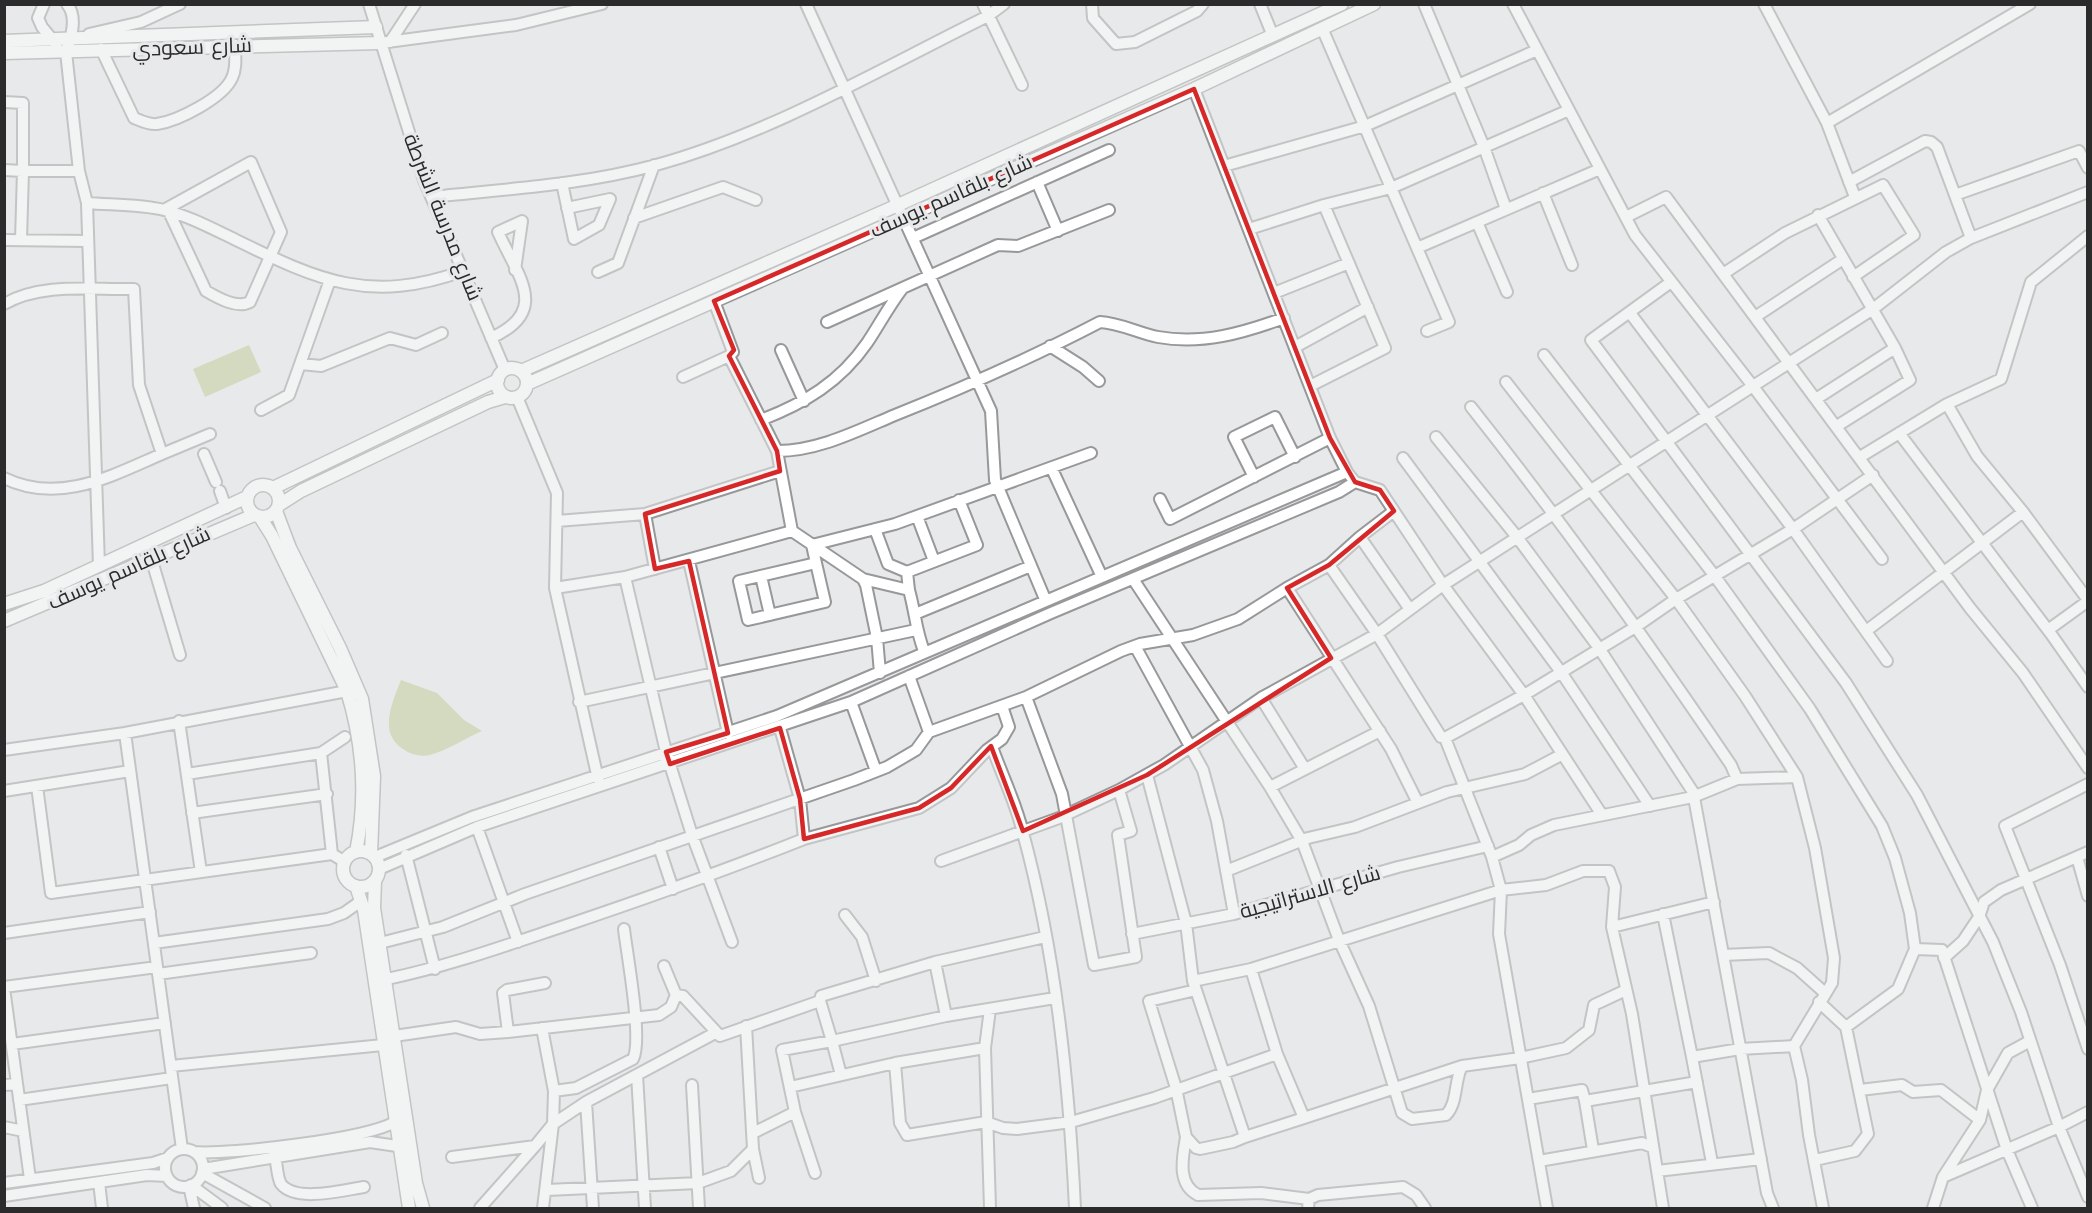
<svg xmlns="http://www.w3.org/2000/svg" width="2092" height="1213" font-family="'Work Sans',Cairo,sans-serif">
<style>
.green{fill:#bdc78d}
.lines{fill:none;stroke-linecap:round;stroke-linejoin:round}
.minor-casing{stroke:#979899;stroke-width:14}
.major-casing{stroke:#979899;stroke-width:15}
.minor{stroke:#fff;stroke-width:10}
.major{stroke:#fff;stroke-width:12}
.marked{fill:none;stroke:#d62828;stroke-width:4.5;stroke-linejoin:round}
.labels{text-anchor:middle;stroke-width:6;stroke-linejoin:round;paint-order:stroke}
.street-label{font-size:21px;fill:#2b2b2c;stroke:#e8e9ea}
</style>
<rect width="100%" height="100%" fill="#e8e9ea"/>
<path class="green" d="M249,345L261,372L205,397L193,369Z
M401,680L437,693L464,720L482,731C466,738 448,750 430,755C421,757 411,755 403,749C378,733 392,703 401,680Z"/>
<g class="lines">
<defs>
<path id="minor" d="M44,4L38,18L42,27L56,44
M67,4C78,17 71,38 66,52L79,171L87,203L99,566
M369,4L424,180L505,370
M806,4L991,411L995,480L1045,599
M983,4L1022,85
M1092,4L1093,18L1116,44L1135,42L1197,11L1203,4
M1260,4L1273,36
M1424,4L1484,147L1506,209
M1513,4L1635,235L1752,385L1882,559
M1764,4L1827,123L1855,197
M1322,28L1449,322L1427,331
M89,34L141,22L180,4
M390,42L415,4
M380,43L516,25L602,4
M101,49L134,118C141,121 149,125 157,124C178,121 223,98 232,78C237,68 235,56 235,45
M1194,89L1330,438L1347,472L1355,482L1380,490L1443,585L1524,695L1602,815
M4,102L23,103V171H79
M1827,123L2030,4
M1224,166L1365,126L1537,50
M4,170L23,171L21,240
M1037,182L1058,231
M1849,182L1925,141L1931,142L1937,147L1971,238
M562,183L574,239L599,225L610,199L567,208
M1543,193L1572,265
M1955,195L2079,151L2088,168
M431,197C506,189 583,185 656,165C772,133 880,69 988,16L1004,4
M87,203C112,205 140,204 164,210C189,216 213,229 236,240C320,281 370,304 463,271
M164,210L251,162L281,232L250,302C237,309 218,298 206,291L169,212
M1818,215L1895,348L1910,380L1837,426
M1626,217L1666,197L1970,608L2023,673L2088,768
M634,218L723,187L756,200
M1477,222L1507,292
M1249,229L1324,205L1391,188L1569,110
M913,238L1109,150
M4,240L88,241
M1417,248L1600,169
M598,272L618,263L654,165
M1723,274L1785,233L1883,185L1914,235L1853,277
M1671,282L1591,340L1846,683L1917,795L1993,942L2021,1012L2059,1127L2088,1197
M1274,293L1349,263
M4,304C42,282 92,290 134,289L139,385L162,454C111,476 59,505 4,478
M1630,313L1793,529L1887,661
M1755,317L1843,259
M827,322L998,245L1018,246L1109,210
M491,338C551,311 518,277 498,232L522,221L515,270
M1050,346L1083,367L1099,381
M1295,347L1368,307
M781,350L804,401
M1544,355L1714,575L1810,709L1882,826L1895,858L1910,913L1915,949L1942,950L2007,1150L2032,1208
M729,356L777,451L792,531L863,579L866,585L877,638L880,673
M301,364L321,366L390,338L416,345L442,333
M683,377L729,356L733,352L714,301
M1506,382L1676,599L1745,696L1797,777L1815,848L1834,958L1832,983L1794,1046L1802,1080L1809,1135L1823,1208
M1310,386L1385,348L1324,205
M517,397L557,493L555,588L598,779
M1816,399L1895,348
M1947,404L1977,456L2023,512L2088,600
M1471,407C1563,523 1648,642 1731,765L1737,779
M261,410L289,395L330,280
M761,420C805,403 840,382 867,343C879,325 889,306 902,289
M1899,433L2051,634L2088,687
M1436,437L1517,537L1599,648L1693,792L1767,1193L1773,1208
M777,451C818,451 857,431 895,415C965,387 1033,357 1100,322C1120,323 1138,333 1158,337C1202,345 1243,333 1284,318
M162,454L210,434
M204,454L216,482
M1860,457L1947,404L2001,379L2031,282L2088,236
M1403,458L1561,672L1650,806
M1052,469L1102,577
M1254,477L1234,437L1275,417L1295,457
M220,491L226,508
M1160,499L1170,519L1330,438
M645,514L655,569
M917,516L934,561
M557,521L645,514L780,471
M875,529L888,564L907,572
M1360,537L1409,608
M152,561L180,655
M689,561L728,733
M816,563L812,545L895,524L1091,453
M816,563L825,602L748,620L739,581Z
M1329,565L1377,634L1441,737L1445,738L1524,695L1637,626L1676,599L1793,529L1873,475
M761,576L770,615
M625,577L666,752L692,835L732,942
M863,579L909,590C915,611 916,631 924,651
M1133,579L1270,787L1302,841L1339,940L1369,1006L1402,1113L1412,1119L1446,1115C1458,1103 1454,1081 1462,1066
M555,588L625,577L792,531
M1287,588L1391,749L1418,803
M909,590L907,572L977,545L959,500
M915,614L1031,566
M2048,630L2088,601
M1866,631L2023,512
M1135,646L1203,770L1217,821L1234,914
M909,676L929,732
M1026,697L1062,794L1094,965L1136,957L1118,835L1131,831L1119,790
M1261,698L1305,769
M579,702L916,630
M851,702L876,771
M179,721L201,872
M780,728L800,799L804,839L919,808L951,788L987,750L1002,739L1009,727L1002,706
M125,733L182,1149
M1445,738L1492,857L1501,890L1499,934L1547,1208
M992,747C1002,775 1016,803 1023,833C1056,954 1069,1083 1075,1208
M4,750L125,733L347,691
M321,753L332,854L345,862
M187,774L321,753L345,737
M1147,775L1186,923L1193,981L1245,1137L1233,1142L1200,1149L1196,1148L1186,1137L1176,1088L1149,1001L1196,990
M2088,784L2005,826L2060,965L2088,1049
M37,786L51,893L332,854
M1270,787L1380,731
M4,791L130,771
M192,813L327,794
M477,827L518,942
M659,847L673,889
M406,855L435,969
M375,857L472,817L777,716L1347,472
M1492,857L1519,845L1531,835L1554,825L1693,797L1737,779L1797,777
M2077,857L2088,896
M941,861L1059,818L1119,790L1164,765L1261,698L1377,634L1443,585L1873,309L1946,252L1971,238L2088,192
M379,869L477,827L851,702L1051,613L1339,492L1355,482
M1226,871L1308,838L1355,827L1447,792L1525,774L1561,755
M1663,914L1692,1057L1740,1049L1794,1046
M845,915L862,937L876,981
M1612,927L1714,902
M4,933L150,912
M1132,934L1234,914L1398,867L1488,846
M1045,937L935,962L821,996L820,1001L832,1041L946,1016L1055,998
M154,943L328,919L344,913L361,901
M380,943L443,927L525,894L854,780L887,767L916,750L929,732L1026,697L1121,651L1140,644L1193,635L1238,619L1287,588L1329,565L1360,537L1394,511
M1723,955L1769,953L1797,968L1825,993
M1944,958L1963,941L1979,917L1984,902L2001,890L2088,852
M935,962L946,1016
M1251,969L1277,1054
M158,974L311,953
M387,979C449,966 507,945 567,925C647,898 726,870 804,839
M1193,981L1251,969L1501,890L1546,885L1583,871H1609L1615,887L1612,927L1632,1014L1663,1208
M4,987L157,967
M4,988L30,1179
M676,995L683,996L720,1036L820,1001
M1819,1002L1846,1027
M746,1026L753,1149L759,1178
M542,1028L554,1091L576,1088L633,1059C643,1040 627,955 624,929
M508,1032L503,993L507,990L545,983
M394,1036L456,1027L480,1034L508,1032L659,1015L671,1007L676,995L664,966
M12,1044L165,1023
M985,1048L990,1009
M1692,1057L1712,1163
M895,1063L900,1123L907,1135L986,1122L1003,1128L1017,1129L1071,1122L1154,1098L1277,1054L1304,1118L1462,1066L1520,1058L1566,1048L1589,1030L1594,1005L1626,990
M171,1066L383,1045
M637,1075L645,1208
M4,1085L17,1084
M692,1085L699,1208
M790,1087L895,1063L985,1048L990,1208
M1860,1090L1902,1085L1913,1092L1941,1090L1980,1120
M1528,1099L1582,1090L1585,1101
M19,1100L172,1078
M586,1102L593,1208
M795,1112L782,1050L832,1041L841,1075
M4,1127L23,1131
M753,1133L795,1112L815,1173
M1186,1137C1183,1156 1176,1184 1198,1195L1261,1193L1309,1199
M1245,1137L1304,1118
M535,1146L553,1124L586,1102L715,1033
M165 1168a19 19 0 1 1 38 0a19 19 0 1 1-38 0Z
M1593,1150L1585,1101L1697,1082
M194,1152C230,1155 365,1139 395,1122
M275,1156C277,1164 277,1178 281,1184C296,1203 344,1190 364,1187
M452,1157L535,1146L480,1208
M1815,1160L1855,1151L1868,1134L1846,1027L1898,989L1915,949
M1539,1161L1642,1143L1652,1147
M203,1169L370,1142L397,1146
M1657,1171L1761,1159
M202,1173L265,1208
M1943,1177L1980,1120L1987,1090L2008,1053L2030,1041
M99,1182L102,1208
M4,1183L153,1163L168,1158
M191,1185L222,1208
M189,1186L194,1208
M547,1190L698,1183L731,1171L753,1149
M4,1196L147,1175L167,1176
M543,1208L553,1124L554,1091
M1308,1208L1309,1199L1318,1195L1403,1187L1416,1195L1425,1208
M1933,1208L1943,1177L2059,1127L2088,1112"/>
<path id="major" d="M4,41L376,27
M4,53L380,43
M497 383a15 15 0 1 1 30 0a15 15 0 1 1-30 0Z
M521,371L898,205L1342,4
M527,384L1194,89L1374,4
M247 501a16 16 0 1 1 32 0a16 16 0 1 1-32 0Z
M273,488L498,380
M279,505L301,491L488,402L505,397
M276,511L290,548L340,648L362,699L374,776L371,854
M260,517L272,536L347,691C363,743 367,798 356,852
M4,604L44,591L247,497
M4,621L254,515
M343 869a18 18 0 1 1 36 0a18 18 0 1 1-36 0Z
M375,881L374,908L416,1183L423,1208
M356,886L364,910L409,1208"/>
</defs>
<use href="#minor" class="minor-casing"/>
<use href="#major" class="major-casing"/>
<use href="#minor" class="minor"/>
<use href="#major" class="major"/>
</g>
<path d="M0 0H2092V1213H0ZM1194,89L1330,438L1355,482L1380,490L1394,511L1329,565L1287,588L1331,658L1147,775L1023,831L991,746L951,788L919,808L804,839L800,799L780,728L670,764L666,752L728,733L689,561L655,569L645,514L780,471L777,451L729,356L734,350L714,301Z" fill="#e8e9ea" fill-opacity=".55" fill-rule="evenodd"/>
<path class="marked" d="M1194,89L1330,438L1355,482L1380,490L1394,511L1329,565L1287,588L1331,658L1147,775L1023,831L991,746L951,788L919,808L804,839L800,799L780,728L670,764L666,752L728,733L689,561L655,569L645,514L780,471L777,451L729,356L734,350L714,301Z"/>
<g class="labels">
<g class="street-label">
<text transform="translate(192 47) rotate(-2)" y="7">شارع سعودي</text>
<text transform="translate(951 196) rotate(-24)" y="7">شارع بلقاسم يوسف</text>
<text transform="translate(443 217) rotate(68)" y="7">شارع مدرسة الشرطة</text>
<text transform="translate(129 568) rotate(-24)" y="7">شارع بلقاسم يوسف</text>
<text transform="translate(1310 892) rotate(-16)" y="7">شارع الاستراتيجية</text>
</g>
</g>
<rect width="2092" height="1213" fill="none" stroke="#2b2b2c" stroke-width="12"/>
</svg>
